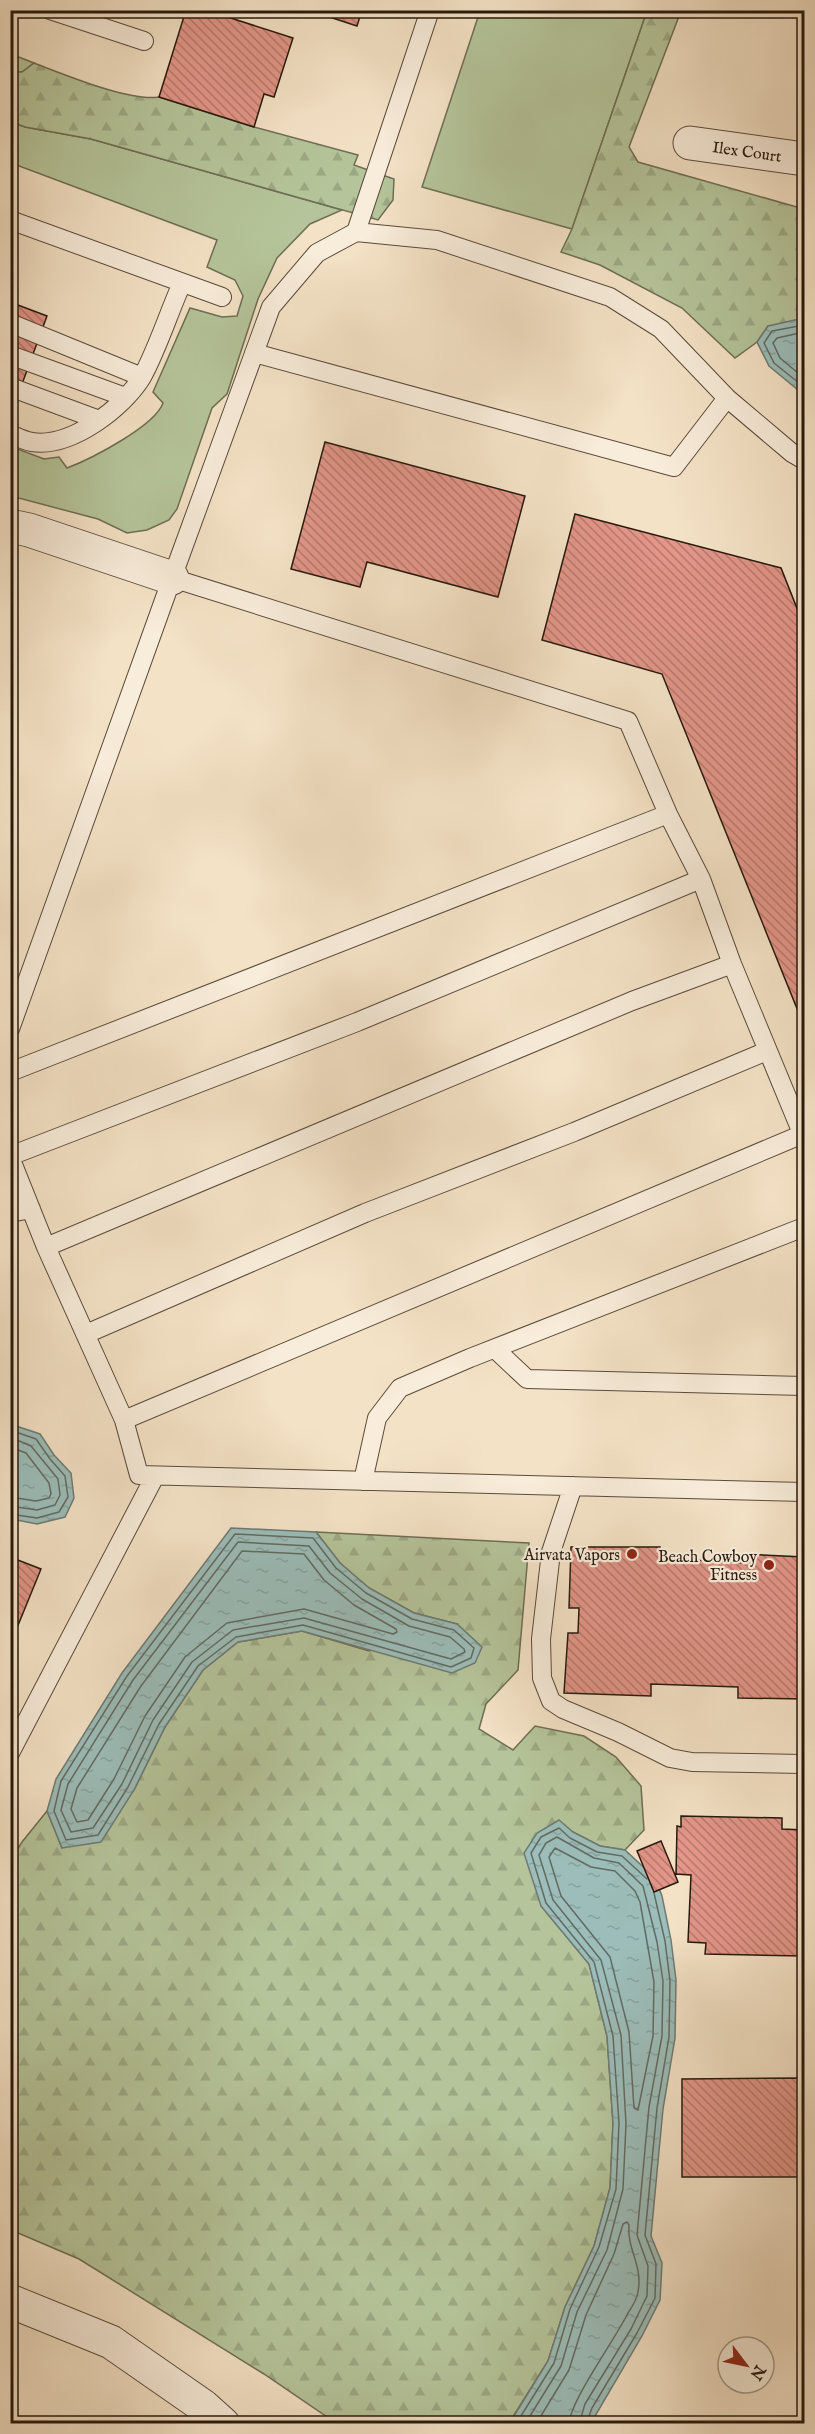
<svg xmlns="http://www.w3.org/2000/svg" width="815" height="2434" font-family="'IM FELL English',serif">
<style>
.green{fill:#b5c49a;stroke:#6e6e54;stroke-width:1.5}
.forest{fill:url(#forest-firs);stroke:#6e6e54;stroke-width:1.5}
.water{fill:url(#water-ripples);stroke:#6d7b74;stroke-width:1.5}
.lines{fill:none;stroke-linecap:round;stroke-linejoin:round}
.shore{stroke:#616b63;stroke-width:1.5}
.building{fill:url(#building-back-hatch);stroke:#26190d;stroke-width:1.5}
.service-casing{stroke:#5a4b3b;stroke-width:20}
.minor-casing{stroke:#5a4b3b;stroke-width:35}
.tertiary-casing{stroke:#5a4b3b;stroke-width:35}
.service{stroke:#f8ecda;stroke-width:18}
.minor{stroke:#f8ecda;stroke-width:33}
.tertiary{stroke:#f8ecda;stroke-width:33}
.poi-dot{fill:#8f2418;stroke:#f8ecda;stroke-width:2}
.labels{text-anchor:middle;stroke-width:4.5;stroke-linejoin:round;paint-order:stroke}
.street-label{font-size:16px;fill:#26190d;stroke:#f8ecda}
.poi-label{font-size:16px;fill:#26190d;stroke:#f8ecda;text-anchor:end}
</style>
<defs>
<pattern id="forest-firs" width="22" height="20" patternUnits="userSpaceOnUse" patternTransform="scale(1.5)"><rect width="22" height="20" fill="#b5c49a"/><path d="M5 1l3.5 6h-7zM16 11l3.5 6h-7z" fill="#9ca884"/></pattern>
<pattern id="water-ripples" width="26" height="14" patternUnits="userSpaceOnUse" patternTransform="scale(1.5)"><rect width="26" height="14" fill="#9cbdb9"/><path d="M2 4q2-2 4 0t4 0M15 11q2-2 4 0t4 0" fill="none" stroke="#86a29e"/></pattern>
<pattern id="building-back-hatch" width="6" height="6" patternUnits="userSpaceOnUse" patternTransform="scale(1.5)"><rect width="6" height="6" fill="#e29588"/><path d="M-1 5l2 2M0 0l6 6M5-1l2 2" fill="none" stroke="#b7796e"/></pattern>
</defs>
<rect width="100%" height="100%" fill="#f4e2c6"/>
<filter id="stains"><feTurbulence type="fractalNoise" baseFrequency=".00333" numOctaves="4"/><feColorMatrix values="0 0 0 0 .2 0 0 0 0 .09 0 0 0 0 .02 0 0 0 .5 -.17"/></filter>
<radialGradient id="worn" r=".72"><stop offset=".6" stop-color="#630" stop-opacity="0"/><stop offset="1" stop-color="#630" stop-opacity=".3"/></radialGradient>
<path class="green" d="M480,11H647L572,229L422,187Z
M11,54L34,63L22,72H11Z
M11,122L25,127L91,139L342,210L310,224L277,258L258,299L227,394L212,408L177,509L169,520L147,530L127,533L98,519L11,496L10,446L44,459L59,457L67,468C91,459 155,426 163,403L153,392L190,308L222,317L237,316L243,296L235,280L207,267L217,240L11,163Z"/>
<path class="forest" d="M647,11H681L629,147L638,162L804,209V322L768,326L757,342L735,358L682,308L600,265L561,252L572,229Z
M34,63C63,74 130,102 159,97L254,127L358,155L354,165L394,179L393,200L378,220L91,139L25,127L11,122V72H22Z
M316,1532L529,1543L518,1670L486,1704L479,1729L513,1750L535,1726L584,1736L616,1757L641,1786L644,1830L625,1850L600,1846L573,1832L541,1906L589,1964L607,2036L613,2123L610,2188L594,2246L565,2307L548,2361L509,2423H336L264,2374L79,2259L11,2230L10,1861L22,1842L47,1811L62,1848L134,1790L165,1727L203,1670L238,1642L302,1631L369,1651L457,1624L414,1613L369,1588L340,1563Z"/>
<path class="water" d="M804,318V395L769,366L757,342L768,326Z
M10,1424L40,1434L54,1455L71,1473L74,1498L65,1517L37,1524L11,1519Z
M231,1528L316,1532L340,1563L369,1588L414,1613L457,1624L482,1647L475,1663L452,1673L302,1631L238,1642L203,1670L165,1727L134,1790L101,1842L62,1848L47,1811L56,1779L122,1673Z
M559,1820L573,1832L600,1846L625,1850L655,1878L662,1896L671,1940L676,1980L675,2038L663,2109L651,2236L662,2263L660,2300L642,2336L591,2423L509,2424L548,2361L565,2307L594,2246L610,2188L613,2123L607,2036L589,1964L541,1906L524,1853L537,1833Z"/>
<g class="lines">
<path class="shore" d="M804,325L772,331L764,343L774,363L804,387
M804,332L777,338L773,343L780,358L804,378
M10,1430L36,1439L50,1459L65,1476L68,1497L59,1512L37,1518L10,1514
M10,1437L31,1446L58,1479L60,1495L55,1505L37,1510L10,1506
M10,1447L26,1453L49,1483L51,1494L49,1498L36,1501L10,1497
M235,1534L313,1538L336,1568L366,1593L412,1619L454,1630L474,1648L471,1658L451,1667L303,1625L236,1637L198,1666L159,1724L128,1787L98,1835L66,1840L54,1811L61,1781L127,1676Z
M238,1542L309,1546L330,1573L362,1599L409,1626L450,1637L464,1649L465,1652L451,1659L304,1618L233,1630L192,1662L153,1720L122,1784L93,1828L71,1832L61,1810L68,1784L133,1680Z
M242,1551L304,1554L324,1580L354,1605L396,1629L397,1632L393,1634L304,1609L227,1623L185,1657L145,1716L114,1779L88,1820L77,1822L71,1809L77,1788L141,1686Z
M555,1848L591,1867L615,1871L635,1891L640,1902L654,1982L653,2036L638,2110L634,2108L629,2032L610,1957L561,1896L549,1857Z
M516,2424L554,2363L570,2309L599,2247L616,2189L619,2123L613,2036L594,1962L546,1903L531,1853L541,1837L559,1828L570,1838L597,1852L622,1856L647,1879
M525,2424L561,2366L577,2312L607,2250L623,2189L626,2124L621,2035L601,1960L553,1900L539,1855L546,1843L557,1837L594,1858L619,1863L643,1886L657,1942L663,1981L662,2036L649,2107L637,2235L648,2266L647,2296L631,2329L585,2404L579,2424
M536,2424L569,2370L586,2315L614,2254L623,2224L627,2222L629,2225C627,2251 643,2264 638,2292C637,2299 632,2307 628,2313C616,2338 570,2401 569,2424
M586,2424L592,2408L637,2333L655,2298L656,2264L645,2235L657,2108L669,2037L670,1981L665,1941L654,1893"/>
</g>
<path class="building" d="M186,10H206L293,38L274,97L264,94L254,127L159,97Z
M308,10H362L357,26Z
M10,302L47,316L11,414L10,413Z
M325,442L525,496L498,597L367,562L360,587L291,569Z
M575,514L781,568L804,626V1026L662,674L542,640Z
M571,1547H660L659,1558L743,1563V1554L804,1557V1699L738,1698V1687L651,1684V1696L564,1693L568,1633H578L579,1608H569Z
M10,1557L41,1569L10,1645Z
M10,1656L17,1659L10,1676Z
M681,1816L782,1818V1829L804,1830V1956L705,1954L706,1943L688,1942L691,1875L676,1874L677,1826L681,1827Z
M661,1841L678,1882L654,1892L637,1851Z
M798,2078L799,2177H682V2079Z"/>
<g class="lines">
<defs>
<path id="service" d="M50,10L144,41
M10,220L222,297
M356,232L430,10
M10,323L142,377
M254,353L674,467L727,398
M10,355L125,397
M10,387L99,420
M10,434C17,437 25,441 32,442C71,448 123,408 142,377C157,350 169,312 182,283
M172,578L271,307L317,253L356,232L437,240L610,297L661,329L727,398L792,453L804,460
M10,1029L172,578L628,721L668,814L701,879L732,964L804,1138
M10,1072L668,814
M10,1156L357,1022L701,879
M10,1157L46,1247L124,1420L139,1475L804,1492
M10,1213L31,1209
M46,1247L632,1001L732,964
M86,1334L365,1213L574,1132L767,1051
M495,1349L527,1379L804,1386
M124,1420L803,1134
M363,1481L377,1418L400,1388L470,1358L804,1227
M573,1486L551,1552L541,1639L542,1678L551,1701L563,1709L618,1732L670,1758L692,1762L804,1764
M10,1753L155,1476"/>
<path id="minor" d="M690,143L804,159
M10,526L29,530L172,578"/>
<path id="tertiary" d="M10,2301L111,2342L203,2406L223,2424"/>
</defs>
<use href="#service" class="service-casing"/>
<use href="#minor" class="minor-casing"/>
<use href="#tertiary" class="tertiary-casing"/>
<use href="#service" class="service"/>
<use href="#minor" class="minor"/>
<use href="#tertiary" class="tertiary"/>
</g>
<g class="poi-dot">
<circle cx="632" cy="1554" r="6"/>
<circle cx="769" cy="1565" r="6"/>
</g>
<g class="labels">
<g class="street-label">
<text transform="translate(747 151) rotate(8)" y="6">Ilex Court</text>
</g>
<g class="poi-label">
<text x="620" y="1560">Airvata Vapors</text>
<text x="757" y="1562">Beach Cowboy<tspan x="757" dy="18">Fitness</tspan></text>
</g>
</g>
<rect width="815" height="2434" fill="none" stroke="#f4e2c6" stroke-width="36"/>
<rect x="12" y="12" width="791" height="2410" fill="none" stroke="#26190d" stroke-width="3"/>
<rect x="18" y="18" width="779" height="2398" fill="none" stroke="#26190d" stroke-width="1.5"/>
<g transform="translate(746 2365) rotate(122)"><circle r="28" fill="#f8ecda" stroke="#a49888" stroke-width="1.5"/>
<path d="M0-4.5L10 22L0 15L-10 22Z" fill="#8f2418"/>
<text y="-9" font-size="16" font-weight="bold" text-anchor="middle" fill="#26190d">N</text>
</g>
<rect width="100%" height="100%" filter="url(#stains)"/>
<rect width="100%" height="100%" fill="url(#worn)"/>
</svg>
